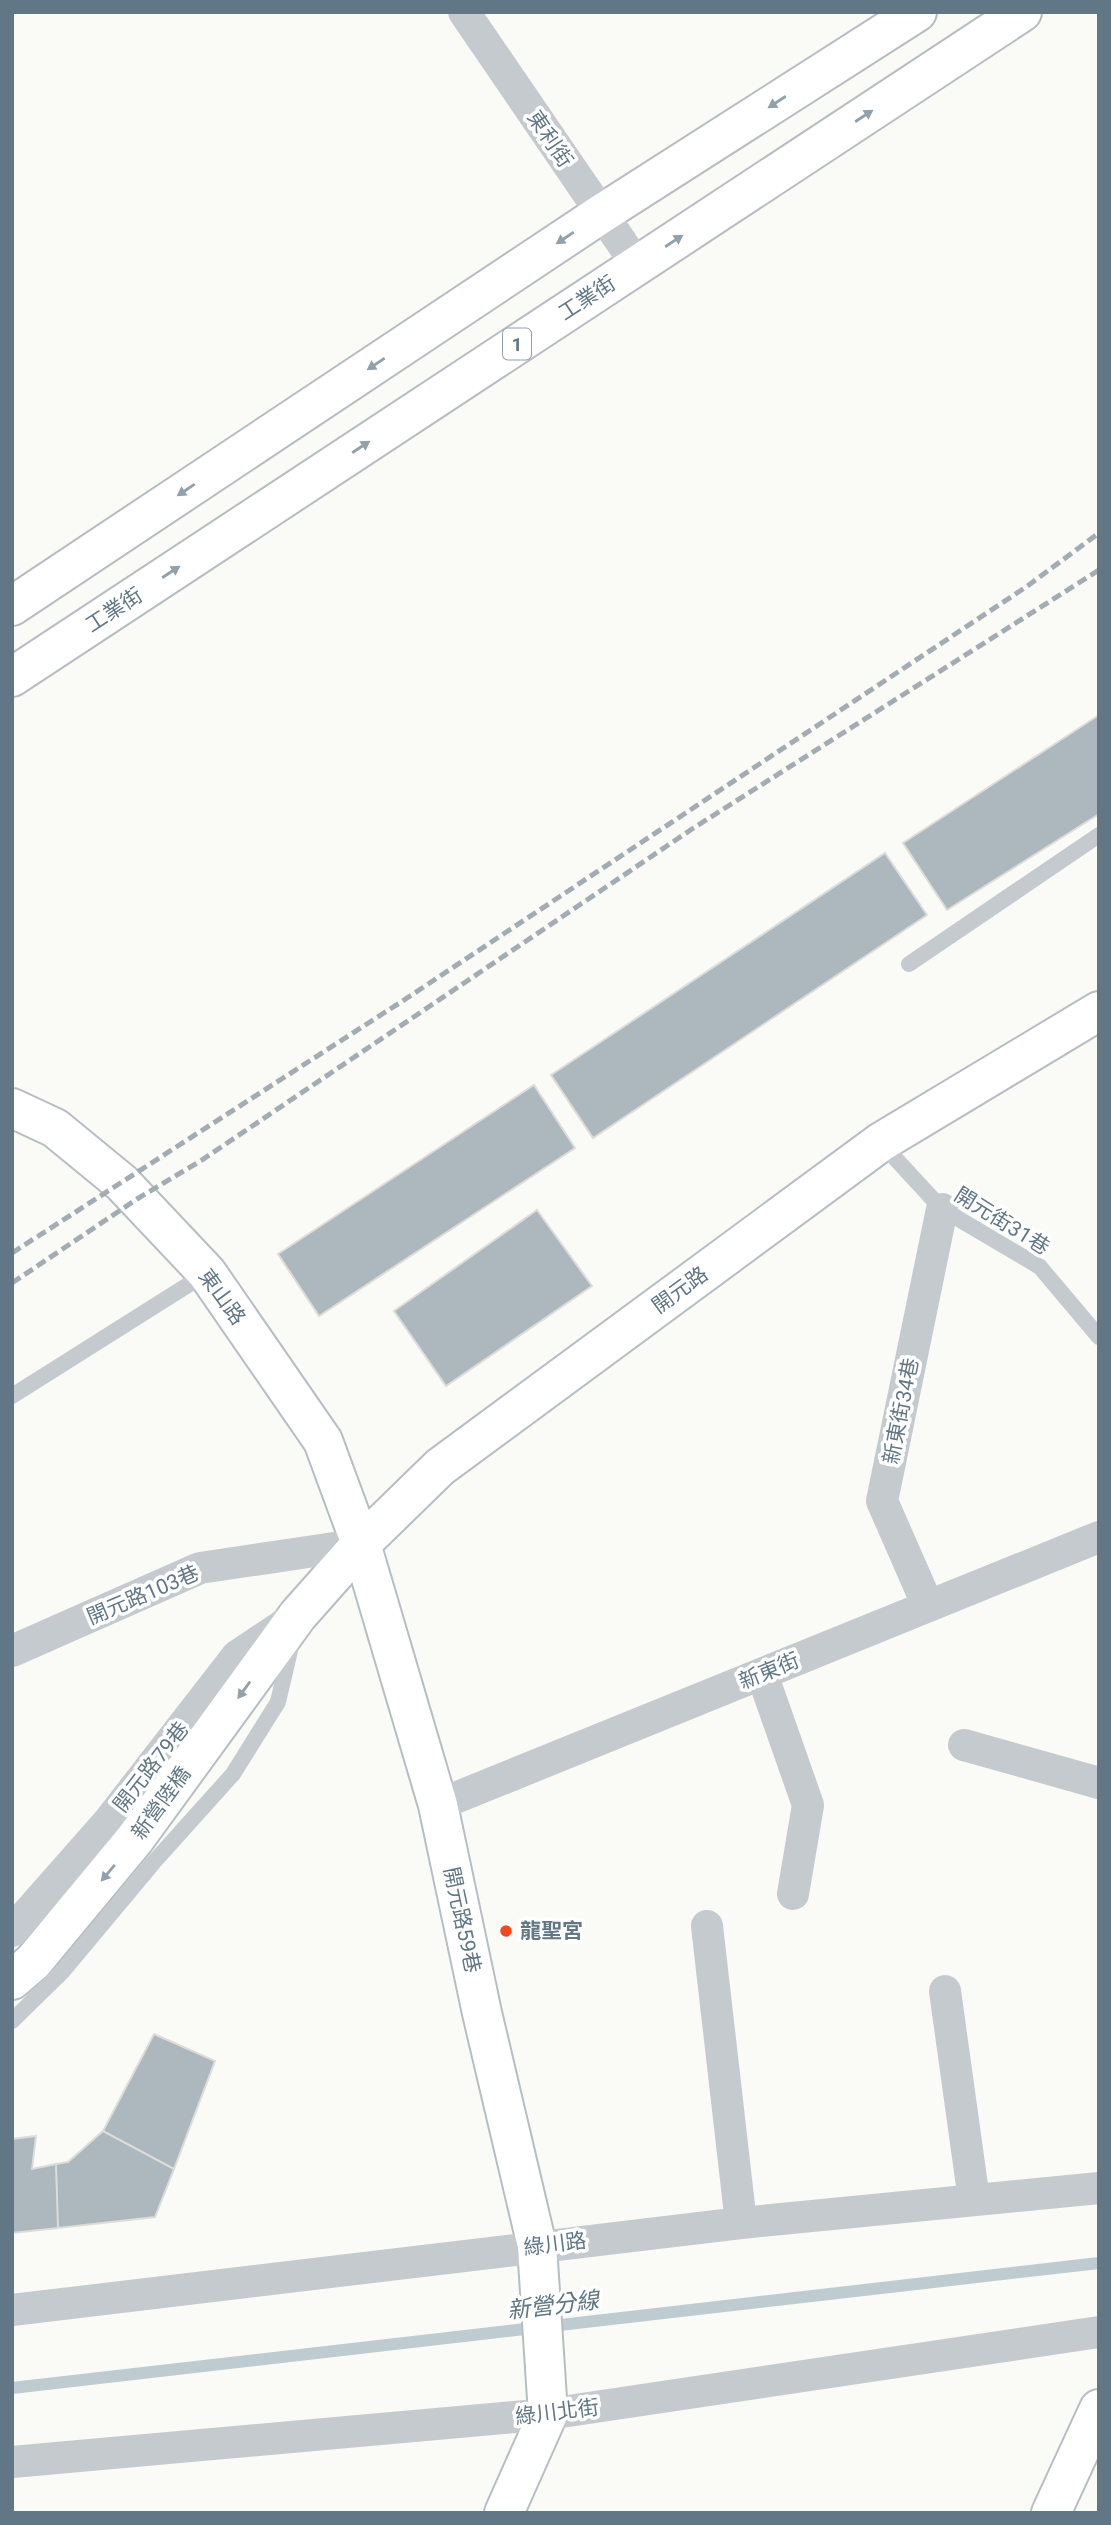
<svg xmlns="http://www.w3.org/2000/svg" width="1111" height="2525" font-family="Roboto,'Noto Sans TC',sans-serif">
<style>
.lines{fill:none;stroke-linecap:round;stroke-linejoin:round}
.stream{stroke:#becbd0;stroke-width:12}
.building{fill:#adb7be;stroke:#dcdcd9;stroke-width:2}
.secondary-casing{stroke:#b7bec3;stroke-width:42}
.primary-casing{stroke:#b6bcc1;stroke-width:42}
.lane{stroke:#c5cace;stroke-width:16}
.street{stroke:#c5cace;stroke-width:32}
.secondary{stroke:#fff;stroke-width:38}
.primary{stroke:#fff;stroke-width:38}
.rail{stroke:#a3acb2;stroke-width:5;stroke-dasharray:10 5;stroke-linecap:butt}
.oneway{fill:#91a0aa}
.poi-dot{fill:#f6481b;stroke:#fff;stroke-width:2.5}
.labels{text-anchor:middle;stroke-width:7;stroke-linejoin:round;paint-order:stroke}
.shield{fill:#fff;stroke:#91a0aa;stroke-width:2}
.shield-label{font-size:19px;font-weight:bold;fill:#627786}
.street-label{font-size:21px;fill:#627786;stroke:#fff}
.poi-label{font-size:21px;font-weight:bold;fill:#627786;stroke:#fff;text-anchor:start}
.water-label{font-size:23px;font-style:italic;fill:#5d767f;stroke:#fff}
</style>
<rect width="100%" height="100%" fill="#fafaf7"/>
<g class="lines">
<path class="stream" d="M12,2388L1099,2263"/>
</g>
<path class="building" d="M1099,715V814L947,910L903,843Z
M885,853L927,915L593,1138L551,1075Z
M534,1085L575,1148L319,1316L278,1254Z
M537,1210L592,1286L446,1386L394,1311Z
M154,2034L215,2061L174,2169L103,2131Z
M103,2131L174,2169L155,2217L58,2228L56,2164L68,2162Z
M36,2136L32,2169L56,2164L58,2228L12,2233V2139Z"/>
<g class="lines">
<defs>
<path id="secondary" d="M12,1108L55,1128L122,1183L207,1273L323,1441L361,1544L438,1805L482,2013L537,2246L548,2414L504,2513
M12,1980L33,1962L135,1839L298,1615L361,1544L440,1467L881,1142L1099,1011
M1051,2513L1099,2409"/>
<path id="primary" d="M12,606L601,214L917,12
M12,677L1022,12"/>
</defs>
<use href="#secondary" class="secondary-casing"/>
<use href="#primary" class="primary-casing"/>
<path class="lane" d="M909,964L1099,835
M881,1143L942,1209L1040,1267L1099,1337
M12,1396L207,1273
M12,2021L62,1972L153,1863L233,1774L278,1702L292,1642"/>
<path class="street" d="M464,12L637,265
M928,1606L882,1501L942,1209
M12,1651L200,1568L361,1544
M762,1674L808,1805L793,1894
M964,1745L1099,1783
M438,1805L1099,1537
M707,1926L741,2223
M12,1931L109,1821L237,1656L285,1624
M945,1991L974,2200
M12,2310L741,2223L1099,2188
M12,2462L548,2414L1099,2332"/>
<use href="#secondary" class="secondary"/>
<use href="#primary" class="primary"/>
<path class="rail" d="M12,1253L404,1000L1026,587L1099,533
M12,1283L137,1199L202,1160L692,829L1099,570"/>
</g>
<defs><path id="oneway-solid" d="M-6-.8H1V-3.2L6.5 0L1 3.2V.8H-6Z" transform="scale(1.75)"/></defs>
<g class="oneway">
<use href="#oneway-solid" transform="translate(777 102) rotate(147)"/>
<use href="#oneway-solid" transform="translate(864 116) rotate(-33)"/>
<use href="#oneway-solid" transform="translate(565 238) rotate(146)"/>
<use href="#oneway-solid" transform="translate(674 241) rotate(-33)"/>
<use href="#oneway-solid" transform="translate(376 364) rotate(146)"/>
<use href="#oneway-solid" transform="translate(361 447) rotate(-33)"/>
<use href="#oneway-solid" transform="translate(186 490) rotate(146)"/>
<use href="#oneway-solid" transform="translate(171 572) rotate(-33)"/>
<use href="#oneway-solid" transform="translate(244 1690) rotate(126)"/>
<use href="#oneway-solid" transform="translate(108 1873) rotate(130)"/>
</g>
<circle class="poi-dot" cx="506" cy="1931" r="7"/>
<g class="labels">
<rect class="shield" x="503" y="328.5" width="28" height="31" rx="5"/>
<g class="shield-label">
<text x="517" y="351">1</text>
</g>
<g class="street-label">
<text transform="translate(550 139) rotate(56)" y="7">東利街</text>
<text transform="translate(587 298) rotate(-33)" y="7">工業街</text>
<text transform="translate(114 610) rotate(-33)" y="7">工業街</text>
<text transform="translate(1002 1221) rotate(32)" y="7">開元街31巷</text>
<text transform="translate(680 1290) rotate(-36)" y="7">開元路</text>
<text transform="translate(222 1297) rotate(54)" y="7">東山路</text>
<text transform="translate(901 1411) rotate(-79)" y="7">新東街34巷</text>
<text transform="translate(143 1595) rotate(-23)" y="7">開元路103巷</text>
<text transform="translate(769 1671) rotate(-22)" y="7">新東街</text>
<text transform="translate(151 1767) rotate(-52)" y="7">開元路79巷</text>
<text transform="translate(161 1803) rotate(-54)" y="7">新營陸橋</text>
<text transform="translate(462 1920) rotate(78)" y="7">開元路59巷</text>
<text transform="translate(555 2244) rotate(-7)" y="7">綠川路</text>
<text transform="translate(557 2412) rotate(-7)" y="7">綠川北街</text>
</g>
<g class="poi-label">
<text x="520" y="1938">龍聖宮</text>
</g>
<g class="water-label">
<text transform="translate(553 2305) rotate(-7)" y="8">新營分線</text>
</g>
</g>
<rect width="1111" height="2525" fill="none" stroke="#627786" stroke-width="28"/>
</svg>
